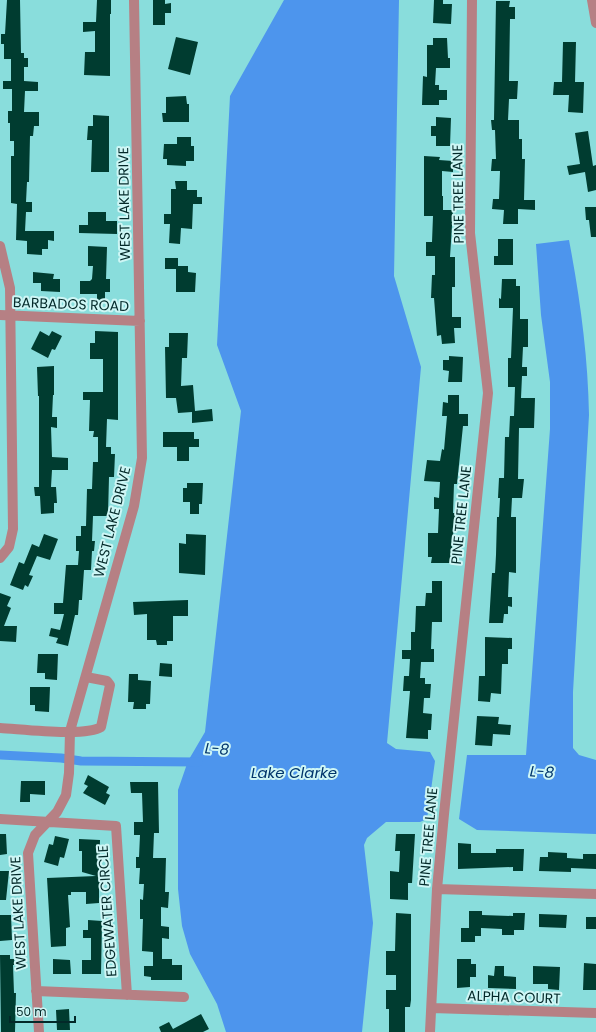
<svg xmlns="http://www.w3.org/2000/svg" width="596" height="1032" font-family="Poppins,sans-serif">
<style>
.water{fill:#4d95ed}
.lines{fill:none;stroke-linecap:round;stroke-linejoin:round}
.canal{stroke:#4d95ed;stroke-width:9}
.building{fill:#003c30}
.minor{stroke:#b68084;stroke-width:10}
.labels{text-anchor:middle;stroke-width:4;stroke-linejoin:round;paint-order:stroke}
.street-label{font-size:14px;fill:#032929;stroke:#cef6f5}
.water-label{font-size:15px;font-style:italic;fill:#00346b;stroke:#cef6f5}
</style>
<rect width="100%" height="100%" fill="#89dddc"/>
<path class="water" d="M284,0H399L394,276L421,367L387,743L396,749L430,752L435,761L427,819L420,822H386L367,838L364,845L373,923L362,1032H226L217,1004L190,954L182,926L178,889V790L188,761L205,732L241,411L217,345L230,96Z
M569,240C580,298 588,356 589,415L573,692V748L579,755L596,760V834L477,830L459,819L467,755H526L550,429V382L541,315L536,244Z"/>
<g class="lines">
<path class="canal" d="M0,755L61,758L81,761L198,762"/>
</g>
<path class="building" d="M7,0H20L21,53H24V58H28V67H24V81L38,82V91H25L24,112H39V126H34L33,136H30L29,182H27L26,202H32V212H26L25,231H54V241L48,240V249H42V255L27,254V241L16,240L17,204L11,203V156H14V141H10V123H8V111H12V89H3V81H11V59H4V44H1V34H5Z
M97,0H111V14H110V76L84,75L85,52H95V31L83,32V22H96Z
M153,0H165V4L171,3V13H165V25H153Z
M434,0H443V4H452L451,24L433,23Z
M496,1H510L509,7H515V19H510L509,81H518L517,99H509L508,120H519V139H522V159H525L524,200H535V210L518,209V224H503L504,210L492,209L493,199H499L500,171H491L492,159H496L495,130H492L491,120H494Z
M176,37L198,42L190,75L168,69Z
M433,38H447L448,58H450V68H436L435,85H439V90H447V100H439V105H422L423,76L427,77V45H433Z
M563,42H576L575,82H584L583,113L568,112L569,95H553L554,82H562Z
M186,96L187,104H189V122H163L162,113H166V97Z
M93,115L109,116V172H91L92,140H87L88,126H93Z
M436,117L451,118L450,146H436V136H431V126H436Z
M588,131L593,166L596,165V190L588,192L585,172L569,175L567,166L580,164L575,133Z
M177,137H191V146H194V161H186V166L167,165V159H163L164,144H177Z
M424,156L440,157L439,160L453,161V172L442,171V196H443V210H453L450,257H455V287H452V317H461V328H454L455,343L442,344L441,335L437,336L434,298H431L432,275H435V256H426V242H432L433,216H424Z
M175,181H187V190H197V197H202V204H193L192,229L181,228L180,244L169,243L170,224H164V214H171V189H176Z
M585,207H596V237H591L589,220H586Z
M88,212H106V221H117V234L79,233V225H88Z
M498,239H513V265H494V256H498Z
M88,246L107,247L106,279H110V292H105V301H97V294H80V281H90L92,279L93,266H88Z
M165,258H178V266H188V272L196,273L195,292H176V269H165Z
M33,272L54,274L53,279H60V292L41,291V283H33Z
M502,279H516V286H520V319H528V347H523L522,367H527V376H522L521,398H535L534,428H519L518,479H524L522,498H512L511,517H516V573L509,572L508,597H512V607L508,606V614H504L503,623H489L492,573H495L496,555L497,517H499L500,498H498L499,478H504L505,437H509L510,416H514L515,387H508V358H511L513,308H499V298L501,299Z
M40,331L49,336L52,331L62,336L55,350L52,349L48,358L31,349Z
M95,331L118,332V420L107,419L106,447H111V454H115L114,477H109L108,516H93L92,541H95L94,551H92L91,570H84L82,600H79L78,615H75L68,646L56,643L58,638L49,636L51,628L60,630L64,614H54V603H63L66,565H78L79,551H76V536H81V526H86L87,489H92L93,462H98V437H93L94,431H89L90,400H83V392H103V359H90V343H95Z
M169,333H188L187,358H182L181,386L193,385L195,411L212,409L213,421L192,423V412L178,413L176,398H166L165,347H169Z
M449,356L463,357L462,382H448L449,371L443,370V360H449Z
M54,366V395H53L52,417H57V428L51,427L52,457L68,458V470H52L51,487H56L57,503H54V513L41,514L40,496H35L34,487H39V396H38L37,367Z
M448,395H459V414H468V426H463L457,484H454L453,513H458L457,525L454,524L451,563H431L432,557H428V533H438L439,509H434V497L439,498L440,482L424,481L427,460L440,461L442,449L444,450L447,416H442L443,402L448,403Z
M163,432H194V439H199V447H189V461H177V447H163Z
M187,483H203L202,504H199V514H190V502H183V488H187Z
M44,534L58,539L50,560L37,556L29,575L33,576L28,587L25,585L23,590L10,585L19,562L24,564L32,544L39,547Z
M186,534L206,535L205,575L179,573V543L186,544Z
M432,581H442V622H432L431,649H434V662H421L420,678H425V684H431L430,698H424L423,713L432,714L431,730H428V739L406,738L410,691H403L404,676H409L410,659H402V650H411V632H415L416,606H425L426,593H432Z
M0,593L11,597L7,606L11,608L4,626H17L16,642L0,641Z
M188,600V616H173V641H167V645H157L156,640H147V614L134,615L133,602Z
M485,637L512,638V649H508V664H502L501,694L491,693L490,702L478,701L479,676H485Z
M38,654H58L57,680L45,679V673H37Z
M160,663L172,664V677L159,676Z
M129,674H138V680L151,681L150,704H146V709H133L134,702H128Z
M30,687H50L49,712L35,711V705H30Z
M477,716L499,717L498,724L511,725L510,735L493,734L492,746L475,745Z
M88,775L109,787L106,793L110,795L105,805L83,793L88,786L84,784Z
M21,781H45V795L30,794V802H20Z
M130,782H158L159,833H154L153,858H166L165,892H169L168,908L161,907V926L169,927V939L162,938V959H172V965H182V980H151V977L144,976V966H153V952L142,951L143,919H140V899L143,900L144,884H139L140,868H136V857H139L140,835H134V822H143L142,793H131Z
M0,834H6L7,854L0,855Z
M396,834H415L412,883H408V900L390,899V871L399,872L400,851H395Z
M55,836L69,839L64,858L60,857L58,866L44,862L49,844L53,845Z
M79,839L100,840L99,878H103V888H99V903L86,904V892H71V895H68L70,927L66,928V946L51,947L47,878L96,876L82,872V851H79Z
M458,843L471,844V853H496V849H524L523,871H513V867L458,869Z
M548,852L567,853V858L583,859V854H596V869L571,868V872L539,871L540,857H548Z
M0,871H9L6,900H0Z
M469,911H482V915L513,916V913H525L524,930H514V935H502V929L481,928V936H475V942H461V928H469Z
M396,913L411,914V1000L410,1007H405V1032H389V1009H386V990H396V975H386V951H395Z
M539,914L567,915L566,928L539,927Z
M0,915H11L12,940L0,941Z
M586,917H596V929H586Z
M88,920L102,921L101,974H82V960H91V938H83V930H88Z
M0,955H10V959H14L15,965H13L14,993H16L15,1032H1Z
M53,959L70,960L71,974H53Z
M457,959H471V964H476V977H470V987L457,988Z
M584,963L596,964V990H583Z
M495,966H504V976L516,977V989L488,988V975L494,976Z
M533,966L560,967L559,990L548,989V984H533Z
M69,1009L70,1030H57L56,1010Z
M201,1014L209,1029L203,1032H161L159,1027L169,1022L173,1029Z"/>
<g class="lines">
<path class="minor" d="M592,0L596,23
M0,246L10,288L13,529L9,547L0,558
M0,315L140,321
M0,728C21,729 86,737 101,727L110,685L107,681L86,677
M0,819L116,826L127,995
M437,889L596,894
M36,991L184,997
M432,1008L596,1013
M39,1032L28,853L35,835L57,812L66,795L69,773L70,731L134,506L142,458L134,0
M430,1032L437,889L444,814L488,393L470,233L472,0"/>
</g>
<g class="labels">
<g class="street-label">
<text transform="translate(458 194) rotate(-91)" y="5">PINE TREE LANE</text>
<text transform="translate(124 204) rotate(-91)" y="5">WEST LAKE DRIVE</text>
<text transform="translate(71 304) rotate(2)" y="5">BARBADOS ROAD</text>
<text transform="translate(461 515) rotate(-84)" y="5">PINE TREE LANE</text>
<text transform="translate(112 522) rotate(-76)" y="5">WEST LAKE DRIVE</text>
<text transform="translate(428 837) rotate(-85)" y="5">PINE TREE LANE</text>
<text transform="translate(107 911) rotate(-94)" y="5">EDGEWATER CIRCLE</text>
<text transform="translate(18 913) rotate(-93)" y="5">WEST LAKE DRIVE</text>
<text transform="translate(514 997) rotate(2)" y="5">ALPHA COURT</text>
</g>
<g class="water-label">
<text transform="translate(217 749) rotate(4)" y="5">L-8</text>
<text transform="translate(542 772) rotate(4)" y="5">L-8</text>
<text x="294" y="778">Lake Clarke</text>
</g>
</g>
<path d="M10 1016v6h65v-6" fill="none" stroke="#032929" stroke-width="2"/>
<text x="16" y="1016" font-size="12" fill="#032929" stroke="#cef6f5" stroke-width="3" paint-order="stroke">50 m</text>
</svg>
